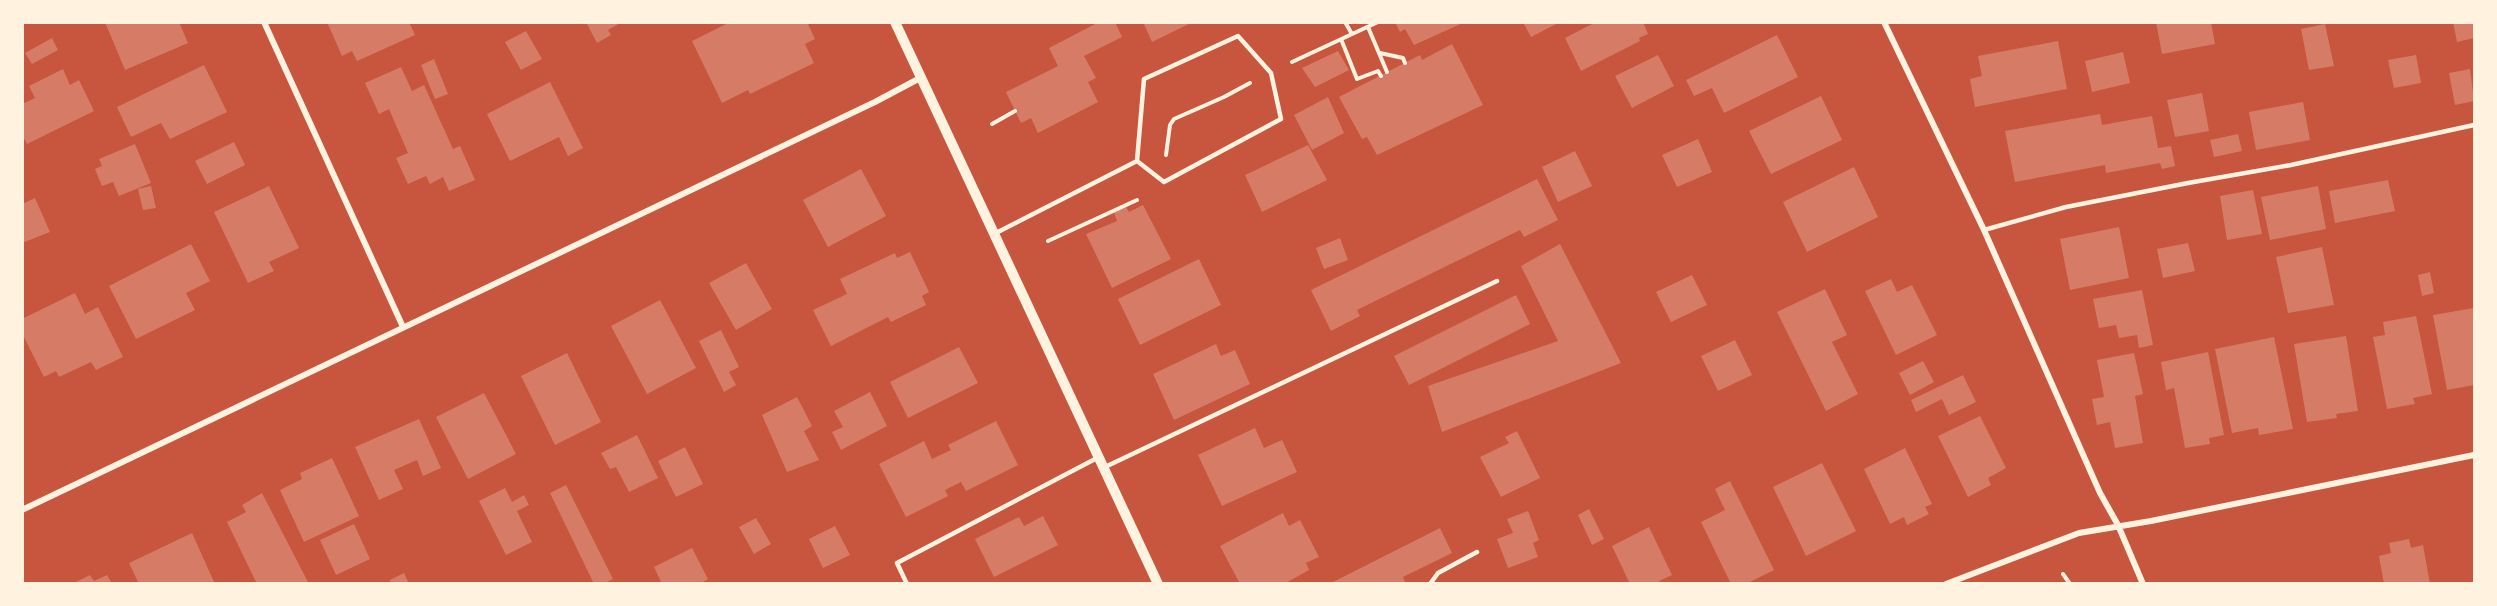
<svg xmlns="http://www.w3.org/2000/svg" width="2497" height="606" font-family="Karla,sans-serif">
<style>
.building{fill:#d67c66}
.lines{fill:none;stroke-linecap:round;stroke-linejoin:round}
.path{stroke:#fff3e0;stroke-width:4}
.service{stroke:#fff3e0;stroke-width:4.5}
.minor{stroke:#fff3e0;stroke-width:6}
.tertiary{stroke:#fff3e0;stroke-width:10}
</style>
<rect width="100%" height="100%" fill="#c8553d"/>
<path class="building" d="M105,22H179L188,43L125,70Z
M327,22H409L415,35L357,61L352,51L342,56Z
M586,22H622L608,30L611,35L597,43Z
M730,22H807L815,39L805,44L814,63L750,94L748,90L722,103L692,41Z
M1099,22H1115L1122,37L1084,56L1096,78L1088,82L1098,102L1038,133L1031,118L1021,123L1006,92L1058,66L1049,48Z
M1143,22H1193L1152,42Z
M1395,22H1465L1414,45L1405,29L1400,32Z
M1523,22H1560L1531,37Z
M1596,22H1643L1648,34L1639,38L1640,41L1581,71L1565,38Z
M2156,22H2211L2215,44L2162,54Z
M2453,22H2474V38L2457,42Z
M2325,24L2334,66L2309,70L2301,29Z
M526,31L542,59L521,70L505,42Z
M1777,35L1798,77L1724,113L1712,88L1694,96L1686,80Z
M52,38L58,50L32,64L25,53Z
M2058,41L2067,89L1975,107L1970,79L1982,76L1978,56Z
M1452,44L1483,105L1377,155L1367,137L1362,139L1339,97L1420,55L1422,60Z
M1338,51L1349,70L1315,87L1302,68Z
M2123,52L2130,83L2092,92L2085,61Z
M1658,55L1674,86L1632,108L1615,76Z
M2416,55L2421,83L2394,88L2388,60Z
M434,59L448,94L435,99L421,65Z
M204,65L227,112L170,139L161,123L131,137L117,107Z
M401,67L412,91L424,85L453,149L460,146L475,180L449,191L443,177L430,184L426,176L408,184L396,158L408,153L389,109L379,114L365,83Z
M63,69L70,85L79,80L94,111L27,144L22,135V104L35,98L29,86Z
M2470,69L2474,101L2455,105L2449,73Z
M550,82L583,148L568,156L559,137L510,161L487,114Z
M2202,93L2209,131L2175,137L2167,100Z
M1821,96L1842,140L1771,174L1749,131Z
M1328,97L1344,133L1312,150L1294,115Z
M2303,102L2310,140L2256,150L2249,112Z
M2100,114L2102,125L2152,116L2158,148L2171,146L2175,166L2162,169L2160,163L2106,173L2105,165L2015,182L2005,131Z
M2238,134L2242,151L2214,157L2210,140Z
M1698,139L1712,172L1677,187L1662,155Z
M234,142L245,165L207,184L195,161Z
M135,144L151,183L119,196L113,182L102,186L95,169L102,166L99,159Z
M1308,145L1327,180L1262,212L1245,175Z
M1575,151L1592,186L1558,202L1542,167Z
M1854,167L1878,217L1807,252L1783,202Z
M861,169L886,216L828,247L803,200Z
M1537,179L1558,220L1524,237L1520,230L1357,310L1360,316L1331,331L1311,290Z
M2388,180L2395,211L2335,223L2329,191Z
M151,186L156,208L143,210L138,189Z
M269,186L299,248L269,262L274,271L248,283L214,212Z
M2318,186L2326,229L2270,240L2261,197Z
M2253,190L2262,234L2227,240L2220,196Z
M35,198L50,232L22,243V204Z
M1143,205L1171,259L1112,288L1086,234L1117,221L1114,212L1126,207L1129,212Z
M2119,227L2129,278L2070,290L2060,239Z
M1340,238L1348,260L1324,269L1316,248Z
M2188,243L2195,271L2163,278L2157,249Z
M191,244L210,281L186,293L195,310L136,339L109,286Z
M1560,244L1621,363L1442,432L1428,386L1558,341L1521,266Z
M2322,247L2334,305L2288,313L2276,257Z
M910,252L929,292L922,296L926,305L891,322L888,317L831,346L813,310L847,294L840,279L895,253L897,258Z
M1199,259L1221,305L1140,345L1118,299Z
M746,263L772,309L736,330L709,283Z
M2430,272L2434,293L2422,296L2418,275Z
M1692,275L1707,305L1671,322L1656,292Z
M1891,279L1897,292L1912,285L1937,335L1896,355L1865,291Z
M1825,289L1847,335L1832,342L1858,394L1826,411L1777,312Z
M2142,290L2153,345L2139,348L2137,335L2119,338L2116,325L2099,328L2093,299Z
M75,293L85,314L98,307L123,357L96,370L91,362L59,377L56,371L44,377L22,333V319Z
M1516,295L1530,324L1409,385L1394,356Z
M660,300L696,368L647,394L611,326Z
M2474,308V385L2447,390L2433,315Z
M2416,316L2432,394L2413,398L2415,404L2387,409L2373,337L2385,335L2383,322Z
M721,330L739,367L729,372L736,385L724,392L699,341Z
M2346,336L2358,411L2336,414L2337,418L2307,422L2294,344Z
M2274,337L2293,429L2259,435L2258,428L2232,433L2215,349Z
M1735,340L1752,375L1718,391L1701,356Z
M1216,344L1221,356L1235,350L1250,384L1174,420L1153,374Z
M959,347L978,383L908,418L890,382Z
M2208,352L2224,435L2209,438L2210,444L2185,448L2174,388L2166,390L2161,362Z
M567,353L601,422L555,445L521,376Z
M2134,353L2143,394L2135,396L2143,443L2115,448L2110,422L2097,425L2092,399L2104,397L2097,360Z
M1923,361L1934,382L1910,395L1899,373Z
M1963,375L1976,402L1949,415L1942,399L1916,412L1911,400Z
M870,392L887,426L841,450L832,432L843,427L834,411Z
M484,393L516,454L468,479L436,417Z
M797,397L812,426L804,431L819,460L787,472L762,415Z
M1980,416L2006,468L1988,478L1991,485L1968,497L1938,436Z
M419,419L441,468L423,476L417,460L394,470L403,489L379,500L355,447Z
M996,421L1018,465L966,491L961,482L945,490L948,496L906,517L879,464L924,441L932,459L951,450L948,445Z
M1255,428L1264,448L1282,440L1297,472L1222,506L1198,455Z
M1517,431L1540,478L1501,497L1480,457L1509,443L1505,437Z
M637,435L658,478L629,492L616,467L610,469L601,453Z
M685,447L703,484L676,497L658,461Z
M1905,448L1932,504L1925,507L1929,514L1907,525L1904,517L1890,524L1864,469Z
M332,458L359,516L304,542L280,490L302,479L300,473Z
M1822,463L1856,531L1806,556L1773,487Z
M1730,481L1774,570L1746,584H1731L1701,522L1725,510L1715,489Z
M566,485L613,579L603,584H594L550,493Z
M505,488L512,502L524,495L529,505L517,511L532,542L506,555L479,501Z
M262,493L309,584H257L227,522L246,512L242,505Z
M1589,509L1604,539L1592,545L1578,515Z
M1528,511L1539,540L1533,543L1538,557L1508,568L1497,539L1513,533L1507,519Z
M1283,513L1289,526L1300,520L1319,557L1306,563L1309,570L1284,584H1240L1220,546Z
M1043,516L1058,545L994,577L975,539L1019,517L1024,526Z
M756,518L771,544L754,554L739,527Z
M354,524L370,559L336,575L320,540Z
M835,526L850,555L823,568L809,539Z
M1649,527L1672,575L1659,581L1660,584H1630L1612,546Z
M1440,528L1452,553L1403,577L1406,584H1329Z
M192,533L215,584H139L129,563Z
M2409,539L2411,548L2423,545L2430,584H2384L2379,556L2391,553L2389,543Z
M692,548L708,579L700,584H662L654,567Z
M404,573L409,584H391L390,580Z
M90,575L94,581L107,575L112,584H72Z"/>
<g class="lines">
<path class="path" d="M1345,22L1352,34
M1368,27L1387,72
M1341,39L1357,79L1378,71L1381,76
M1380,53L1403,58L1405,63
M1292,62L1378,22
M992,124L1015,111
M1166,155L1170,125L1174,119L1224,97L1250,83
M1048,241L1137,200
M2063,574L2070,584"/>
<path class="service" d="M1984,230L2066,207L2188,183L2291,165L2474,125
M994,234L1137,161L1164,182L1281,119L1271,73L1238,36L1144,79L1137,161
M1105,467L1497,281
M907,584L897,563L1097,458
M1430,584L1438,573L1477,552"/>
<path class="minor" d="M264,22L403,327
M1884,22L1984,230L2100,493L2118,525L2143,584
M22,510L875,102L922,77
M1946,584L2079,533L2151,521L2474,455"/>
<path class="tertiary" d="M895,22L1158,584"/>
</g>
<rect width="2497" height="606" fill="none" stroke="#fff3e0" stroke-width="48"/>
</svg>
